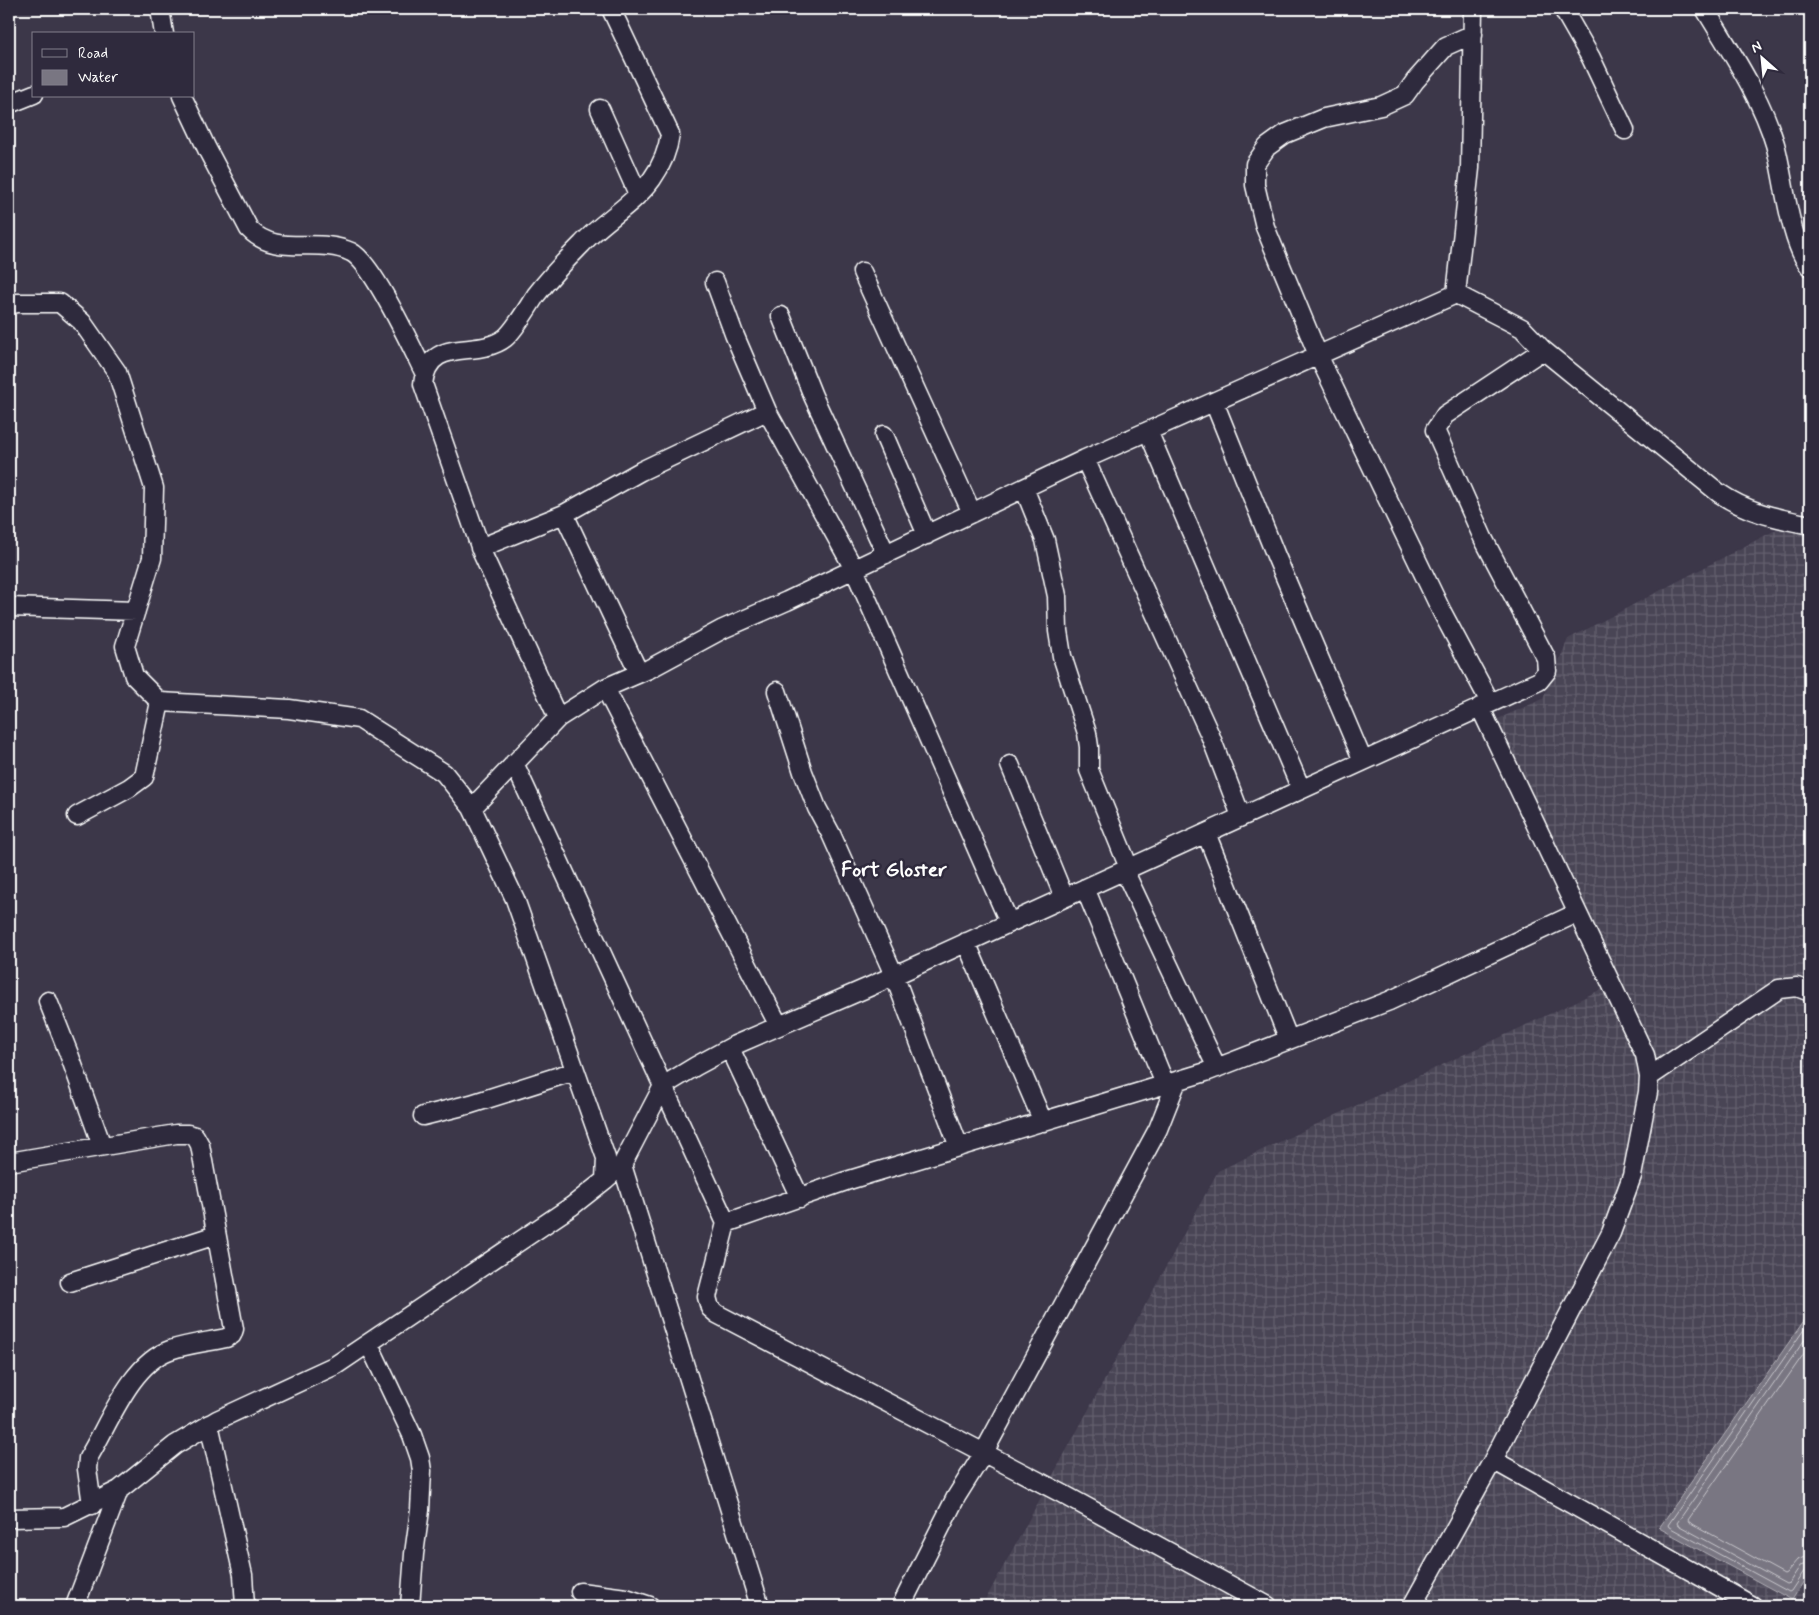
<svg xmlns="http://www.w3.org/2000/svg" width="1819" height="1615" font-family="Mynerve,sans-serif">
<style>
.industrial{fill:url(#industrial-grid)}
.water{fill:#797682;stroke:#afadb4}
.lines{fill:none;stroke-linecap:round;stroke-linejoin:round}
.shore{stroke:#c9c8cd;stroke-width:1}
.minor-casing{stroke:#fff;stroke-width:21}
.minor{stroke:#2f2a3d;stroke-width:18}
.labels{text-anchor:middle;stroke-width:5;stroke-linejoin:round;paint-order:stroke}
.district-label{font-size:21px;font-weight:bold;fill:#fff;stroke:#2f2a3d}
</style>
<defs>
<pattern id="industrial-grid" width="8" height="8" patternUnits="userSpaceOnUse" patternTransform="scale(1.25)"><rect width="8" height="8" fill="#494455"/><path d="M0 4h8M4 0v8" fill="none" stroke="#64606e"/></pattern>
</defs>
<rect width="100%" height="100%" fill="#3c3749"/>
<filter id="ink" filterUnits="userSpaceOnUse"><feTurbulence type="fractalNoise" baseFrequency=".02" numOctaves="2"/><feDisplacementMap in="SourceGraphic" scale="10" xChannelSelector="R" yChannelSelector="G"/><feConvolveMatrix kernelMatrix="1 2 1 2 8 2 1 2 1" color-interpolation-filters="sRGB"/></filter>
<g filter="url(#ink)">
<path class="industrial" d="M1810,512V1606H982L1218,1171L1619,981L1491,722L1543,699L1568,639Z"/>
<path class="water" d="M1808,1315H1810V1571L1792,1600L1659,1528Z"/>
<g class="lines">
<path class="shore" d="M1810,1321L1668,1525L1669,1527L1789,1592L1791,1591L1804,1571L1810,1569
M1810,1332L1677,1523L1678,1525L1786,1584L1789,1583L1800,1566L1810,1563
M1810,1345L1688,1520L1689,1522L1784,1574L1786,1573L1797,1560L1810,1555"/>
<defs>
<path id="minor" d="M160,9L164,34
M1563,9L1591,58L1625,130
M1705,9C1730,51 1761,96 1775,144C1784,176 1789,242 1810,267
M1473,34L1446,46L1415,81L1405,95L1381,106L1324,118L1285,134L1267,147L1255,164V185L1265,227L1318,355L1442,612L1490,702
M182,96L207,149L249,229C277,258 317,236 351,252C373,263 411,346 424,372
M9,104L34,94
M600,109L638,194
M862,272L972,513
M715,282L734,334L767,411L854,569L1009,922
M1456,294L1522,328L1543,350L1719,493C1748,513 1777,518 1810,525
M9,305L17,303H60L82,322L117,372L154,488L152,558L125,646L134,676L160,702L289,709L359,719L444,773L472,808L515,899L606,1158L605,1180L572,1206L336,1365L217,1420L175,1445L119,1490L64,1517L9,1518
M781,316L813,396L886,554
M1214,402L1276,556L1363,761
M1148,431L1301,789
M884,435L927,535
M1085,459L1210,735L1241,816
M1024,488L1045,540L1057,596L1058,631L1062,656L1087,733L1089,747V770L1129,868
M564,514L639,673
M480,548L564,514L641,471L767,411
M9,607L136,611
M605,688L779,1026
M777,691L803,772L817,808L831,834L894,975L959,1147
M558,718L483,555L423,384C429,334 477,360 505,338C515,330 528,307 536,295C550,277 566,260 582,244C603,221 633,205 652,179C662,165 668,150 670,134L611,9
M514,763L726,1223L846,1181L1206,1072L1389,1001L1577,913
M1010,765L1064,897
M472,808L558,718L605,688L649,669L723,629L787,601L1085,459L1456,294L1470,168L1473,9
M77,816L129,788L144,777L160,702
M1206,833L1289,1040
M1124,870L1217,1068
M1085,888L1165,1084
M966,942L1043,1122
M48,1001L69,1054L102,1146
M730,1048L800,1198
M1649,1077L1779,989L1797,987L1810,992
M423,1116L471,1104L575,1071
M9,1162L176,1134H188L195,1136L200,1145L234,1329L232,1335L226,1338C208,1342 188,1344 170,1350C130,1364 109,1424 88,1458L87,1469L92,1505
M622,1165L760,1606
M605,1180L622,1165L663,1086L696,1066L735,1045L869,987L1539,681L1547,671L1546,658L1483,538L1435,430L1445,415L1543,350
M726,1223L707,1297L710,1308L717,1314L1061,1493L1268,1606
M70,1282L216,1235
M369,1344L412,1435L420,1458L422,1471L420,1510L414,1554L410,1606
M209,1424L243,1575L245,1606
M1493,1460L1753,1606
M580,1592L626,1598L650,1606
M75,1606L119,1490
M901,1606L956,1497L983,1454L1158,1129L1177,1081
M1412,1606L1493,1460L1611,1233L1632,1176L1648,1092L1649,1077L1645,1055L1480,707"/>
</defs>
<use href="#minor" class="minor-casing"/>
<use href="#minor" class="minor"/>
</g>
</g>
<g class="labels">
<g class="district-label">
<text x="894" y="876">Fort Gloster</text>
</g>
</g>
<rect width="1819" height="1615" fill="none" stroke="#2f2a3d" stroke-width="30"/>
<rect x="15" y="15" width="1789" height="1585" fill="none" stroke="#fff" stroke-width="2" filter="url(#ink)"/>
<rect x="32" y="32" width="162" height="65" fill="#2f2a3d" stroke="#827f8b"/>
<rect x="42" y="49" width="25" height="8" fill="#2f2a3d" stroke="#827f8b"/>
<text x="78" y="58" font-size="15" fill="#ffffff">Road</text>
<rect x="42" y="70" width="25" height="15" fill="#797682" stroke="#827f8b"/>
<text x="78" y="82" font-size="15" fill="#ffffff">Water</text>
<g transform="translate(1762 58) rotate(333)" stroke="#2f2a3d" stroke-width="4" paint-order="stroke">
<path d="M0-4L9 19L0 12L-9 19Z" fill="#ffffff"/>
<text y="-8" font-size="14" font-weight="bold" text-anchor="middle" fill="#ffffff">N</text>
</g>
</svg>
